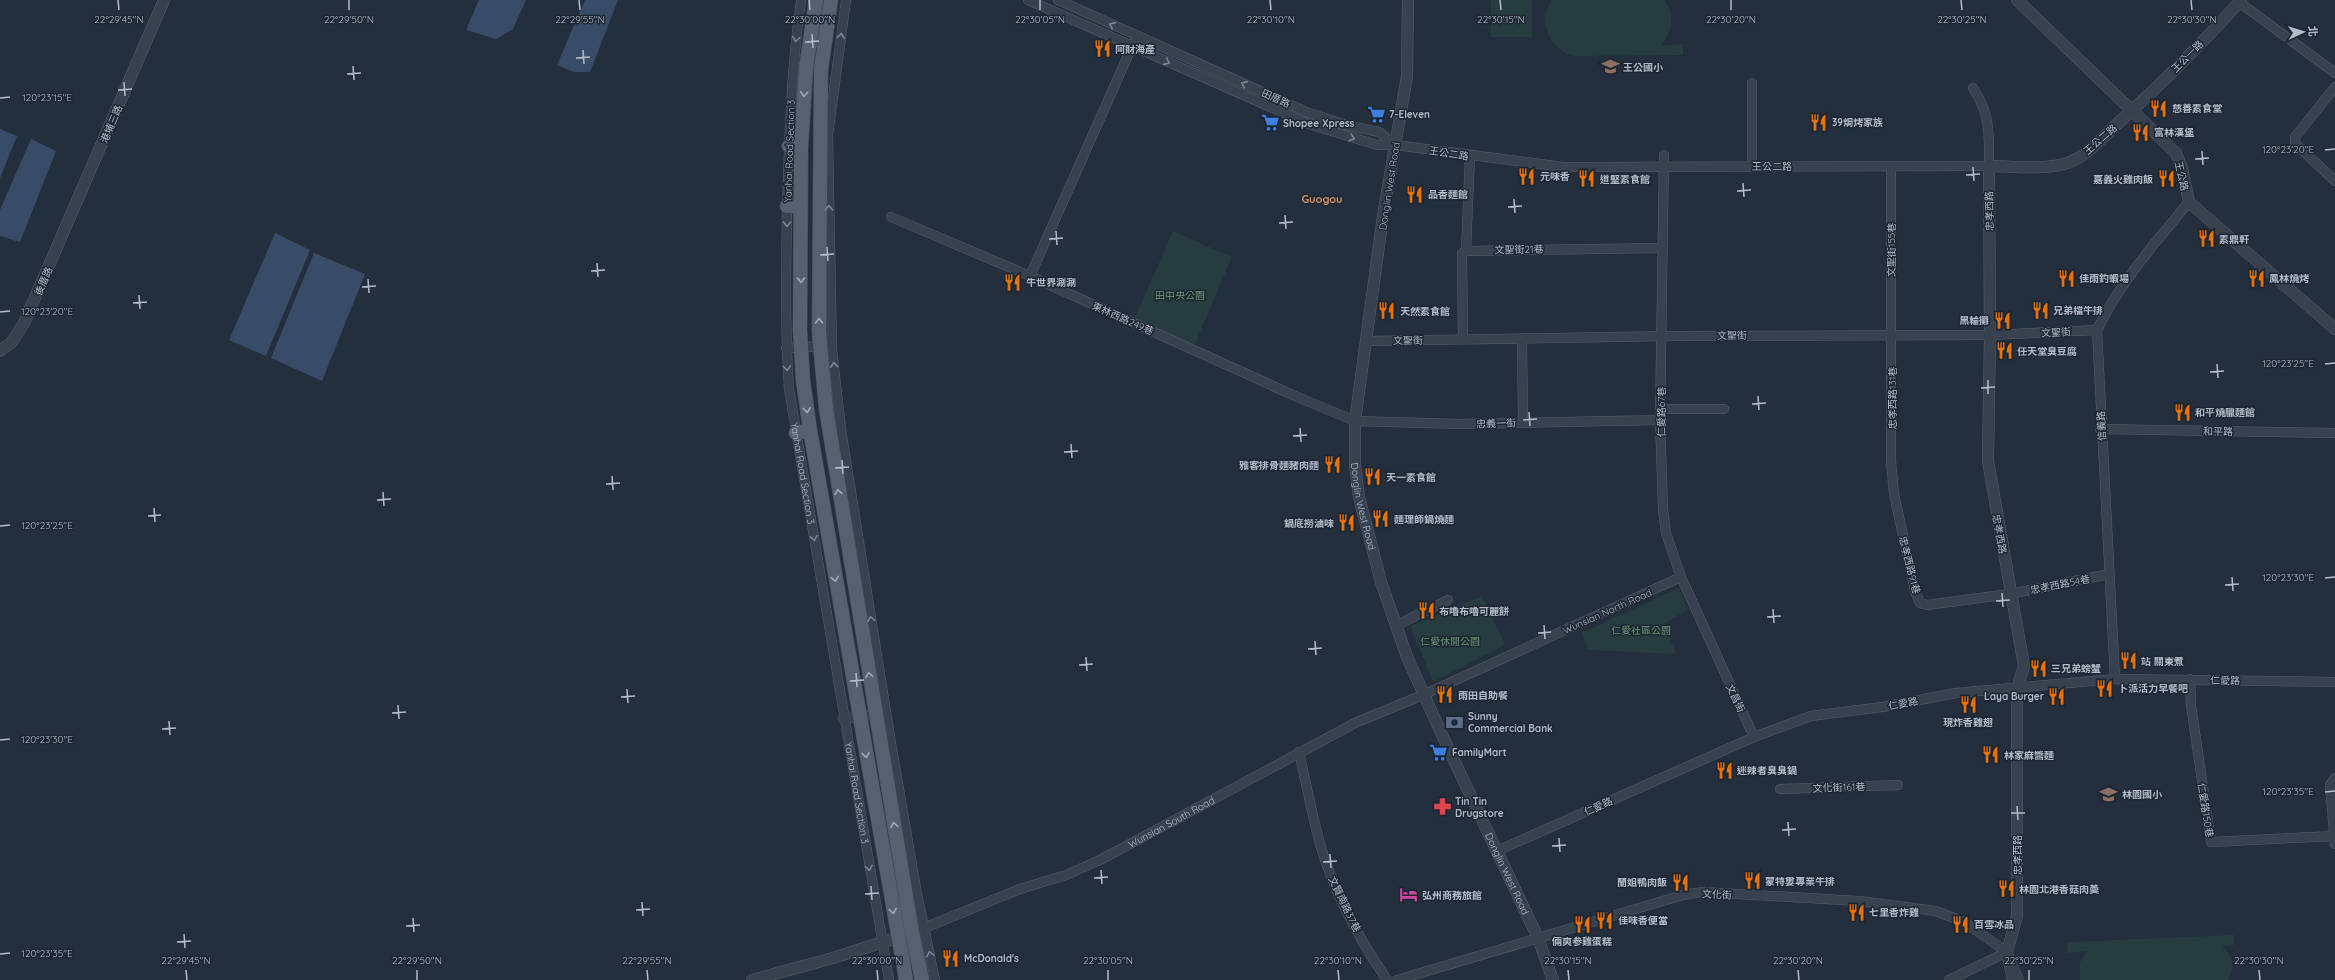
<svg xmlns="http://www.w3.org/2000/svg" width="2335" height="980" font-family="Quicksand,'Noto Sans TC',sans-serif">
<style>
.green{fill:#263c3f}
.water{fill:#394c67}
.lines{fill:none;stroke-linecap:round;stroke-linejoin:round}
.minor-casing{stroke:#565f6c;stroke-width:10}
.tertiary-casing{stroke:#565f6c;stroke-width:12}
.primary-casing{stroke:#414a57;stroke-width:15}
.minor{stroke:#38414e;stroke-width:9}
.tertiary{stroke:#38414e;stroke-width:11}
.primary{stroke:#56606e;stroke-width:14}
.oneway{stroke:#7c8592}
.oneway2{stroke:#a1aab7}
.ticks{fill:none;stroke:#b4bcc9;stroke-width:1.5}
.labels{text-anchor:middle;stroke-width:3;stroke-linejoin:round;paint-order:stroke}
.poi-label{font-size:10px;font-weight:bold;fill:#b4bcc9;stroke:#1d2633;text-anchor:start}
.street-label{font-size:10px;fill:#b4bcc9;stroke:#1d2633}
.park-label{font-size:10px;fill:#6b9a76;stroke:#1d2633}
.neighbourhood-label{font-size:11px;font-weight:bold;fill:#d59563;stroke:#1d2633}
.ticks-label{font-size:10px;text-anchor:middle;fill:#b4bcc9;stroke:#1d2633;stroke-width:3;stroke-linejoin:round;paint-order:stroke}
</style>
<rect width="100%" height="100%" fill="#242f3e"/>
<path class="green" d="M1491,0H1532V37H1491Z
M1552,0H1664C1676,16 1672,29 1662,45L1683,44V55L1573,56C1550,49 1536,20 1552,0Z
M1173,231L1232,257L1194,346L1135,318Z
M1679,588L1688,610L1664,623L1676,654L1588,650L1582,633Z
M1482,596L1505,645L1433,682L1410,626Z
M2234,935V945L2222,946C2234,956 2235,967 2228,980H2080V962L2088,951L2067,953L2068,942Z"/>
<path class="water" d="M479,0H526L513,29L496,39L466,30Z
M585,0H618L590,72H574L557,65Z
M0,129L17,136L0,178Z
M31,139L56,151L20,242L0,236V210Z
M275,233L310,250L266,356L229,340Z
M314,253L365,274L322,381L271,358Z"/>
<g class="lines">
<defs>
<g id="minor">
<path id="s1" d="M801,0C791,71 789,141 787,212C786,272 785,330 789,389L889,980"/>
<path d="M846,0L828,135L832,349L841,429L891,743L917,894L935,980"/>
<path d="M1028,0L1309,124L1377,145H1395L1563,167L1989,166C1989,135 1991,115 1973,88"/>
<path d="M1058,0L1309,113L1346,125L1379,132L1395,145"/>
<path d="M2239,2L2335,73"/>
<path d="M2335,87L2295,137V143L2335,181"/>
<path d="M1664,155L1660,420L1663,509L1666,533L1681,577L1754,737"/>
<path d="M1752,166V83"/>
<path d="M1891,166V461L1894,494L1915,591L1920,603L1927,605L2010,594L2109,574"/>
<path d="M891,217L1030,276L1295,396L1355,421L1460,424L1660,420"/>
<path d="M1466,251L1470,156"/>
<path d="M1030,276L1134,42"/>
<path d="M1522,338L1523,422"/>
<path d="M1463,339L1462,253L1466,251L1662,248"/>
<path d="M1367,341L1671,336L1990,335L2097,330"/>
<path d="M786,348L824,346"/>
<path d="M1660,409H1724"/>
<path d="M2100,429L2335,433"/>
<path d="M1397,625L1448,600"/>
<path d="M2115,679L2097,330C2120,282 2155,243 2189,202"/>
<path d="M2190,679L2191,705L2211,842L2334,836"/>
<path d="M843,719L882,713"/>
<path d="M1299,752C1306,783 1312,814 1320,844C1334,892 1359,939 1387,980"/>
<path d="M2335,778L2330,785L2335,844"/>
<path d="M1780,789L1898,785"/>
<path d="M1497,851L1754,737L1811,716L1882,707L1956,693L2115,679L2335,682"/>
<path id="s2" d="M919,930L1020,889L1066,875L1102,859L1357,722L1423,695L1681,577"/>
<path d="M1397,980L1683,895L1702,892L1859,901L1936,911L1964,922L2007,952L2019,980"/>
<path d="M1949,980L2007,952"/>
</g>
<g id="tertiary">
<path id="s3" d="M1408,0L1407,76L1383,216L1355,421V465L1359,497L1381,582L1407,657L1443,737L1538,938L1553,980"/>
<path d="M2017,0L2176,153L2182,168L2189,202L2335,329"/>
<path d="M0,351L11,343L24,323L164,0"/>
<path d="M752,980L833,958L905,935"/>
<path d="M2013,980L2007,952L2017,916V689L2024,666L1988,461L1990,335L1989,166C2013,166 2041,170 2064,164C2085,159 2102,138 2117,124C2160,85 2202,44 2241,0"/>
</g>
<path id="primary" d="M816,0L806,68L801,148L800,331L803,380L810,430L906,980
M831,0L821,70L819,332L826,409L912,932L922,980
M789,146L801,148
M787,206H801
M796,433L810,430"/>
</defs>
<use href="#minor" class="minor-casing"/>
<use href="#tertiary" class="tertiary-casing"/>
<use href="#primary" class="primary-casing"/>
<use href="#minor" class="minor"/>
<use href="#tertiary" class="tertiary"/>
<use href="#primary" class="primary"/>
</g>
<defs><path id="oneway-chevron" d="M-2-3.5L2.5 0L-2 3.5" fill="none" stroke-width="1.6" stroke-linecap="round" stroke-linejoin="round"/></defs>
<g class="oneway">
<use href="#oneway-chevron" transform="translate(1112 25) rotate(-156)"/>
<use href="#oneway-chevron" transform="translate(841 36) rotate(-83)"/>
<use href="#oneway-chevron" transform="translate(796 39) rotate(98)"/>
<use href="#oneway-chevron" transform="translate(1167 62) rotate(24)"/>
<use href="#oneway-chevron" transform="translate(1244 84) rotate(-156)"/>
<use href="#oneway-chevron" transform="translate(1352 138) rotate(17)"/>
<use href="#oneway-chevron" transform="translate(829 208) rotate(-91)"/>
<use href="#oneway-chevron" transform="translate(787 224) rotate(91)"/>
<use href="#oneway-chevron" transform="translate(834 365) rotate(-96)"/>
<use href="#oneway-chevron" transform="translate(787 368) rotate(86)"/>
<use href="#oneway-chevron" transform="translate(814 538) rotate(81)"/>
<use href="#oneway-chevron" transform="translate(871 619) rotate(-99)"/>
<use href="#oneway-chevron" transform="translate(869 868) rotate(80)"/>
<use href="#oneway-chevron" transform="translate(930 954) rotate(-102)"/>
</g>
<g class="oneway2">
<use href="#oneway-chevron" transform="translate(804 94) rotate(94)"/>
<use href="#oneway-chevron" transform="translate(801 280) rotate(90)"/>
<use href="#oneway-chevron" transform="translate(819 321) rotate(-90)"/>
<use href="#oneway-chevron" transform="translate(807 410) rotate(83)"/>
<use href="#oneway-chevron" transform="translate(838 492) rotate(-99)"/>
<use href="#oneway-chevron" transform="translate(835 579) rotate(80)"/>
<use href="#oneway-chevron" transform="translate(869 675) rotate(-99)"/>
<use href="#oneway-chevron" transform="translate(866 755) rotate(80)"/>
<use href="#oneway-chevron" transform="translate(894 825) rotate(-99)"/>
<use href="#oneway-chevron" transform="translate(893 911) rotate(80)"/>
</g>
<path class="ticks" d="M118,0L119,10M349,0V10M579,0L580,10M809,0L810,10M1040,0V10M1270,0L1271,10M1500,0L1501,10M1731,0V10M1961,0L1962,10M2191,0L2192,10M812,34L813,48M805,42L819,41M583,50L584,64M576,58L590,57M353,66L354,80M347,74L361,73M124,82L125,96M118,90L132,89M0,98L10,97M2325,150L2335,149M2202,151L2203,165M2195,159L2209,158M1973,167L1974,181M1966,175L1980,174M1743,183L1744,197M1737,191L1751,190M1514,199L1515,213M1508,207L1522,206M1285,215L1286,229M1279,223L1293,222M1056,231L1057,245M1049,239L1063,238M827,247L828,261M820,255L834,254M597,263L598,277M591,271L605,270M368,279L369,293M362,287L376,286M139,295L140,309M133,303L147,302M0,312L10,311M2217,364L2218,378M2325,364L2335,363M2210,372L2224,371M1988,380V394M1981,388L1995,387M1758,396L1759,410M1752,404L1766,403M1529,412L1530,426M1523,420L1537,419M1300,428L1301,442M1293,436L1307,435M1071,444L1072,458M1064,452L1078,451M842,460L843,474M835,468L849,467M612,476L613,490M606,484L620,483M383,492L384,506M377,500L391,499M154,508L155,522M148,516L161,515M0,526L10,525M2232,577L2233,591M2325,578L2335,577M2225,585L2239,584M2002,593L2003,607M1996,601L2010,600M1773,609L1774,623M1767,617L1781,616M1544,625L1545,639M1538,633L1551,632M1315,641L1316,655M1308,649L1322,648M1086,657L1087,671M1079,665L1093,664M856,673L857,687M850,681L864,680M627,689L628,703M621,697L635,696M398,705L399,719M392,713L406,712M169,721L170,735M162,729L176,728M0,740L10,739M2325,792L2335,791M2017,806L2018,820M2011,813H2025M1788,822L1789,836M1782,830L1796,829M1559,838L1560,852M1552,846L1566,845M1330,854L1331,868M1323,862L1337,861M1101,870L1102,884M1094,878L1108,877M871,886L872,900M865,894L879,893M642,902L643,916M636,910L650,909M413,918L414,932M406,926L420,925M184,934L185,948M177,942L191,941M0,954L10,953M186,970L187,980M417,970V980M647,970L648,980M877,970L878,980M1108,970V980M1338,970L1339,980M1568,970L1569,980M1798,970L1799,980M2029,970V980M2259,970L2260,980"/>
<defs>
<symbol id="restaurant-bare" viewBox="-9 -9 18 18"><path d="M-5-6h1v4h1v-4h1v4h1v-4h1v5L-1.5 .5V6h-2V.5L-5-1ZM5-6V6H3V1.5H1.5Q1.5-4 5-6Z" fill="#e8710a" stroke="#1d2633" stroke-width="2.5" paint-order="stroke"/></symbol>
<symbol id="school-bare" viewBox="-9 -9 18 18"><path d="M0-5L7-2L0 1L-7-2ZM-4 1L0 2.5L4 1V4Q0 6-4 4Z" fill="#8d6e63" stroke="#1d2633" stroke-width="2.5" paint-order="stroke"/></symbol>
<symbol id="supermarket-bare" viewBox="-9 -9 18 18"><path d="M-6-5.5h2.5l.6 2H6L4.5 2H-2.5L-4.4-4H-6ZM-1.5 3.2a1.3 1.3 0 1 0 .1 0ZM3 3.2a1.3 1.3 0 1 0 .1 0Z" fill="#3f7fe0" stroke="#1d2633" stroke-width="2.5" paint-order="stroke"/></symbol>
<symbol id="bank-bare" viewBox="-9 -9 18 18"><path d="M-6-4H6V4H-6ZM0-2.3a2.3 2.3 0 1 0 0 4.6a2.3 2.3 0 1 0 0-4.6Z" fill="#5c6f8a" stroke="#1d2633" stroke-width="2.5" paint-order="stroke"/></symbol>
<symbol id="pharmacy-bare" viewBox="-9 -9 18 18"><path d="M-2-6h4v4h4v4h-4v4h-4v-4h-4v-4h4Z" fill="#e0444e" stroke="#1d2633" stroke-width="2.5" paint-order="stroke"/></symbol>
<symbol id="hotel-bare" viewBox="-9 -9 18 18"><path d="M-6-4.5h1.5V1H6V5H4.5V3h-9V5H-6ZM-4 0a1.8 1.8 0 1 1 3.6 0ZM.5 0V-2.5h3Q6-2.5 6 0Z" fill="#d1479c" stroke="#1d2633" stroke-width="2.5" paint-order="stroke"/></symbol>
</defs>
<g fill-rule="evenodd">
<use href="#restaurant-bare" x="1090" y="36" width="25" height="25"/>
<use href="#school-bare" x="1598" y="54" width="25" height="25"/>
<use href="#restaurant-bare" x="2146" y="96" width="25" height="25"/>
<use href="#supermarket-bare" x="1364" y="102" width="25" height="25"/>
<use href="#restaurant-bare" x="1806" y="110" width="25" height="25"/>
<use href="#supermarket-bare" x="1258" y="110" width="25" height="25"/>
<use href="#restaurant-bare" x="2128" y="120" width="25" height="25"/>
<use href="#restaurant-bare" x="1514" y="164" width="25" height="25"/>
<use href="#restaurant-bare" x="1574" y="166" width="25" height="25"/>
<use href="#restaurant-bare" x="2154" y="166" width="25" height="25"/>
<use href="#restaurant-bare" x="1402" y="182" width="25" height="25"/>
<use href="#restaurant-bare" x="2194" y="226" width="25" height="25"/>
<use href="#restaurant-bare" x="2054" y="266" width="25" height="25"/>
<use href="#restaurant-bare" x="2244" y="266" width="25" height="25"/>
<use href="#restaurant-bare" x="1000" y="270" width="25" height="25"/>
<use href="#restaurant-bare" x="2028" y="298" width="25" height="25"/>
<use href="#restaurant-bare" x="1374" y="298" width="25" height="25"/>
<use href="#restaurant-bare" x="1990" y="308" width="25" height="25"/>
<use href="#restaurant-bare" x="1992" y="338" width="25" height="25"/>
<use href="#restaurant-bare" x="2170" y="400" width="25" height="25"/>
<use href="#restaurant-bare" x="1320" y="452" width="25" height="25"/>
<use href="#restaurant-bare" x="1360" y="464" width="25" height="25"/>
<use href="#restaurant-bare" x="1368" y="506" width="25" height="25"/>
<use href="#restaurant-bare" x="1334" y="510" width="25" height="25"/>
<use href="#restaurant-bare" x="1414" y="598" width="25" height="25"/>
<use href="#restaurant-bare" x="2116" y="648" width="25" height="25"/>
<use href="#restaurant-bare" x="2026" y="656" width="25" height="25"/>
<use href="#restaurant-bare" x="2092" y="676" width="25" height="25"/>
<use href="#restaurant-bare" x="1432" y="682" width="25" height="25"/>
<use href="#restaurant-bare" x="2044" y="684" width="25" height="25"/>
<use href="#restaurant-bare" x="1956" y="692" width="25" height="25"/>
<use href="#bank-bare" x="1442" y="710" width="25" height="25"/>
<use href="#supermarket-bare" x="1426" y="740" width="25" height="25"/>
<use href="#restaurant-bare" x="1978" y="742" width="25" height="25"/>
<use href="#restaurant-bare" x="1712" y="758" width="25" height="25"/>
<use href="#school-bare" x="2096" y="782" width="25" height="25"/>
<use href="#pharmacy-bare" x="1430" y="794" width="25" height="25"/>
<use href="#restaurant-bare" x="1740" y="868" width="25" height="25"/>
<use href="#restaurant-bare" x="1668" y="870" width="25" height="25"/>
<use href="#restaurant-bare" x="1994" y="876" width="25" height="25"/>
<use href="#hotel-bare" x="1396" y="882" width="25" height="25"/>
<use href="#restaurant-bare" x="1844" y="900" width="25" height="25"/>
<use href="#restaurant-bare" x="1592" y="908" width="25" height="25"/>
<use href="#restaurant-bare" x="1570" y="912" width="25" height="25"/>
<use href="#restaurant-bare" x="1948" y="912" width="25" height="25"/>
<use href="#restaurant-bare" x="938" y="946" width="25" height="25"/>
</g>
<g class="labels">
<g class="poi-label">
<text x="1115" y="53">阿財海產</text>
<text x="1623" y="71">王公國小</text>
<text x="2172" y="112">慈善素食堂</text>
<text x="1389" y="118">7-Eleven</text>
<text x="1832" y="126">39焗烤家族</text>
<text x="1283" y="127">Shopee Xpress</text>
<text x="2154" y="136">富林漢堡</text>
<text x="1540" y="180">元味香</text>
<text x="1600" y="183">道堅素食館</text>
<text x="2153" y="183" text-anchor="end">嘉義火雞肉飯</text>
<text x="1428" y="198">品香麵館</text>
<text x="2219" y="243">素鼎軒</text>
<text x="2079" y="282">佳雨釣蝦場</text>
<text x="2269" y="282">鳳林燒烤</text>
<text x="1026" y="286">牛世界涮涮</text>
<text x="2053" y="314">兄弟檔牛排</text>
<text x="1400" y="315">天然素食館</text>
<text x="1989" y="324" text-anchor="end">黑輪攤</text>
<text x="2017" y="355">任天堂臭豆腐</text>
<text x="2195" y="416">和平燒臘麵館</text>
<text x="1319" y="469" text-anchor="end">雅客排骨麵豬肉麵</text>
<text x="1386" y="481">天一素食館</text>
<text x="1394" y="523">麵理師鍋燒麵</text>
<text x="1334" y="527" text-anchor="end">鍋底撈滷味</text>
<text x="1439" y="615">布嚕布嚕可麗餅</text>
<text x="2141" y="665">站 關東煮</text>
<text x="2051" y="672">三兄弟螃蟹</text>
<text x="2118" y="692">卜派活力早餐吧</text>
<text x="1458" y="699">雨田自助餐</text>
<text x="2044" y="700" text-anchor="end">Laya Burger</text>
<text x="1468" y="720">Sunny<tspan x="1468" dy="12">Commercial Bank</tspan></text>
<text x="1968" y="726" text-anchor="middle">現炸香雞翅</text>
<text x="1452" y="756">FamilyMart</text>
<text x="2004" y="759">林家麻醬麵</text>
<text x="1737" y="774">迷辣者臭臭鍋</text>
<text x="2122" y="798">林園國小</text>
<text x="1455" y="805">Tin Tin<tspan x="1455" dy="12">Drugstore</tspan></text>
<text x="1765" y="885">蒙特婁專業牛排</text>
<text x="1667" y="886" text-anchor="end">蘭姐鴨肉飯</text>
<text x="2019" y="893">林園北港香菇肉羮</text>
<text x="1422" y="899">弘州商務旅館</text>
<text x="1869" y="916">七里香炸雞</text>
<text x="1618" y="924">佳味香便當</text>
<text x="1974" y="928">百雪冰品</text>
<text x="1582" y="945" text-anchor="middle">倆爽参雞蛋糕</text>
<text x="964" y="962">McDonald's</text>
</g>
<g class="street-label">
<text transform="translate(2187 56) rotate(-45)" y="4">王公一路</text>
<text transform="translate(1276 98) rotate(24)" y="4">田厝路</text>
<text transform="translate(111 124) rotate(-67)" y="4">港埔三路</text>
<text transform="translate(2100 139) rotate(-41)" y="4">王公二路</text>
<text transform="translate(789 151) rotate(-88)" y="4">Yanhai Road Section 3</text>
<text transform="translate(1449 153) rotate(9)" y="4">王公二路</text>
<text x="1772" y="170">王公二路</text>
<text transform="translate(2182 176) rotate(77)" y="4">王公路</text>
<text transform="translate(1389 186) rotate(-81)" y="4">Donglin West Road</text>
<text transform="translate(1989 211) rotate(-91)" y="4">忠孝西路</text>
<text transform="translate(1519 249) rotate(-1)" y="4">文聖街21巷</text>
<text transform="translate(1891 250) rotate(-90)" y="4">文聖街155巷</text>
<text transform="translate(43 281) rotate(-67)" y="4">後厝路</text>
<text transform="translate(1123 318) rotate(24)" y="4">東林西路249巷</text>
<text transform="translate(2056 332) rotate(-3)" y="4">文聖街</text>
<text transform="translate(1732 335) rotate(-1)" y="4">文聖街</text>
<text transform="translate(1408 340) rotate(-1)" y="4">文聖街</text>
<text transform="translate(1892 398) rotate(-90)" y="4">忠孝西路131巷</text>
<text transform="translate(1661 412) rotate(-90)" y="4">仁愛路67巷</text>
<text transform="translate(1496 423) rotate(-2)" y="4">忠義一街</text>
<text transform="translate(2101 426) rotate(-93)" y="4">信義路</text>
<text transform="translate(2218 431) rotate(1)" y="4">和平路</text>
<text dy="4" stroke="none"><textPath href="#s1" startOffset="475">Yanhai Road Section 3</textPath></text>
<text dy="4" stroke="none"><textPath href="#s3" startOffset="511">Donglin West Road</textPath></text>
<text transform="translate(2000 534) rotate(80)" y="4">忠孝西路</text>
<text transform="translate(1910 565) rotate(76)" y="4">忠孝西路91巷</text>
<text transform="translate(2060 584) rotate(-11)" y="4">忠孝西路54巷</text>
<text transform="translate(1607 611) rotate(-24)" y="4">Wunsian North Road</text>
<text transform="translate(2225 680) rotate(1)" y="4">仁愛路</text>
<text transform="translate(1736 698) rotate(64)" y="4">文昌街</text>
<text transform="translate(1903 703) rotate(-11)" y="4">仁愛路</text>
<text transform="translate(1839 787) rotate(-2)" y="4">文化街161巷</text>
<text dy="4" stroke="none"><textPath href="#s1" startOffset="799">Yanhai Road Section 3</textPath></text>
<text transform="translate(1598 806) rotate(-24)" y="4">仁愛路</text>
<text transform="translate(2206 810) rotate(81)" y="4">仁愛路150巷</text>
<text dy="4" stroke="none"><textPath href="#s2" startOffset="275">Wunsian South Road</textPath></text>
<text transform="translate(2017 855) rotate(-90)" y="4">忠孝西路</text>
<text dy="4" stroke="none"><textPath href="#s3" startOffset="907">Donglin West Road</textPath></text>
<text transform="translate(1717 894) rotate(3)" y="4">文化街</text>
<text transform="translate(1345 904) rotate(64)" y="4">文賢南路37巷</text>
</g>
<g class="park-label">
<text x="1180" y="299">田中央公園</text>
<text x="1641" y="634">仁愛社區公園</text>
<text x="1450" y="645">仁愛休閒公園</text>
</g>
<g class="neighbourhood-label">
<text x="1322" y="203">Guogou</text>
</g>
</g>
<g class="ticks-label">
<text x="119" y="23">22°29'45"N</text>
<text x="349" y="23">22°29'50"N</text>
<text x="580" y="23">22°29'55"N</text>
<text x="810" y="23">22°30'00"N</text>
<text x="1040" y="23">22°30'05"N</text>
<text x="1271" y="23">22°30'10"N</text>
<text x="1501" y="23">22°30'15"N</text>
<text x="1731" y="23">22°30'20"N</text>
<text x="1962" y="23">22°30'25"N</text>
<text x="2192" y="23">22°30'30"N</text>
<text x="47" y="101">120°23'15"E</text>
<text x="2288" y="153">120°23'20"E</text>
<text x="47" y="315">120°23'20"E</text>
<text x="2288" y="367">120°23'25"E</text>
<text x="47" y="529">120°23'25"E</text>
<text x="2288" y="581">120°23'30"E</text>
<text x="47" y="743">120°23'30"E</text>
<text x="2288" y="795">120°23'35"E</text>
<text x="47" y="957">120°23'35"E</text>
<text x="186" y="964">22°29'45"N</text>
<text x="417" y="964">22°29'50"N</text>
<text x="647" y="964">22°29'55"N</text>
<text x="877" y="964">22°30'00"N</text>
<text x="1108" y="964">22°30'05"N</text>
<text x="1338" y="964">22°30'10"N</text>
<text x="1568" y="964">22°30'15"N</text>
<text x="1798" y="964">22°30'20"N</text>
<text x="2029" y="964">22°30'25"N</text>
<text x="2259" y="964">22°30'30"N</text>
</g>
<g transform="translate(2303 32) rotate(86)" stroke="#1d2633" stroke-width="3" paint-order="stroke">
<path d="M0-3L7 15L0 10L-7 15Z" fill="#b4bcc9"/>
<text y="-6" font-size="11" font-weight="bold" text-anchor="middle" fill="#b4bcc9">北</text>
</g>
</svg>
